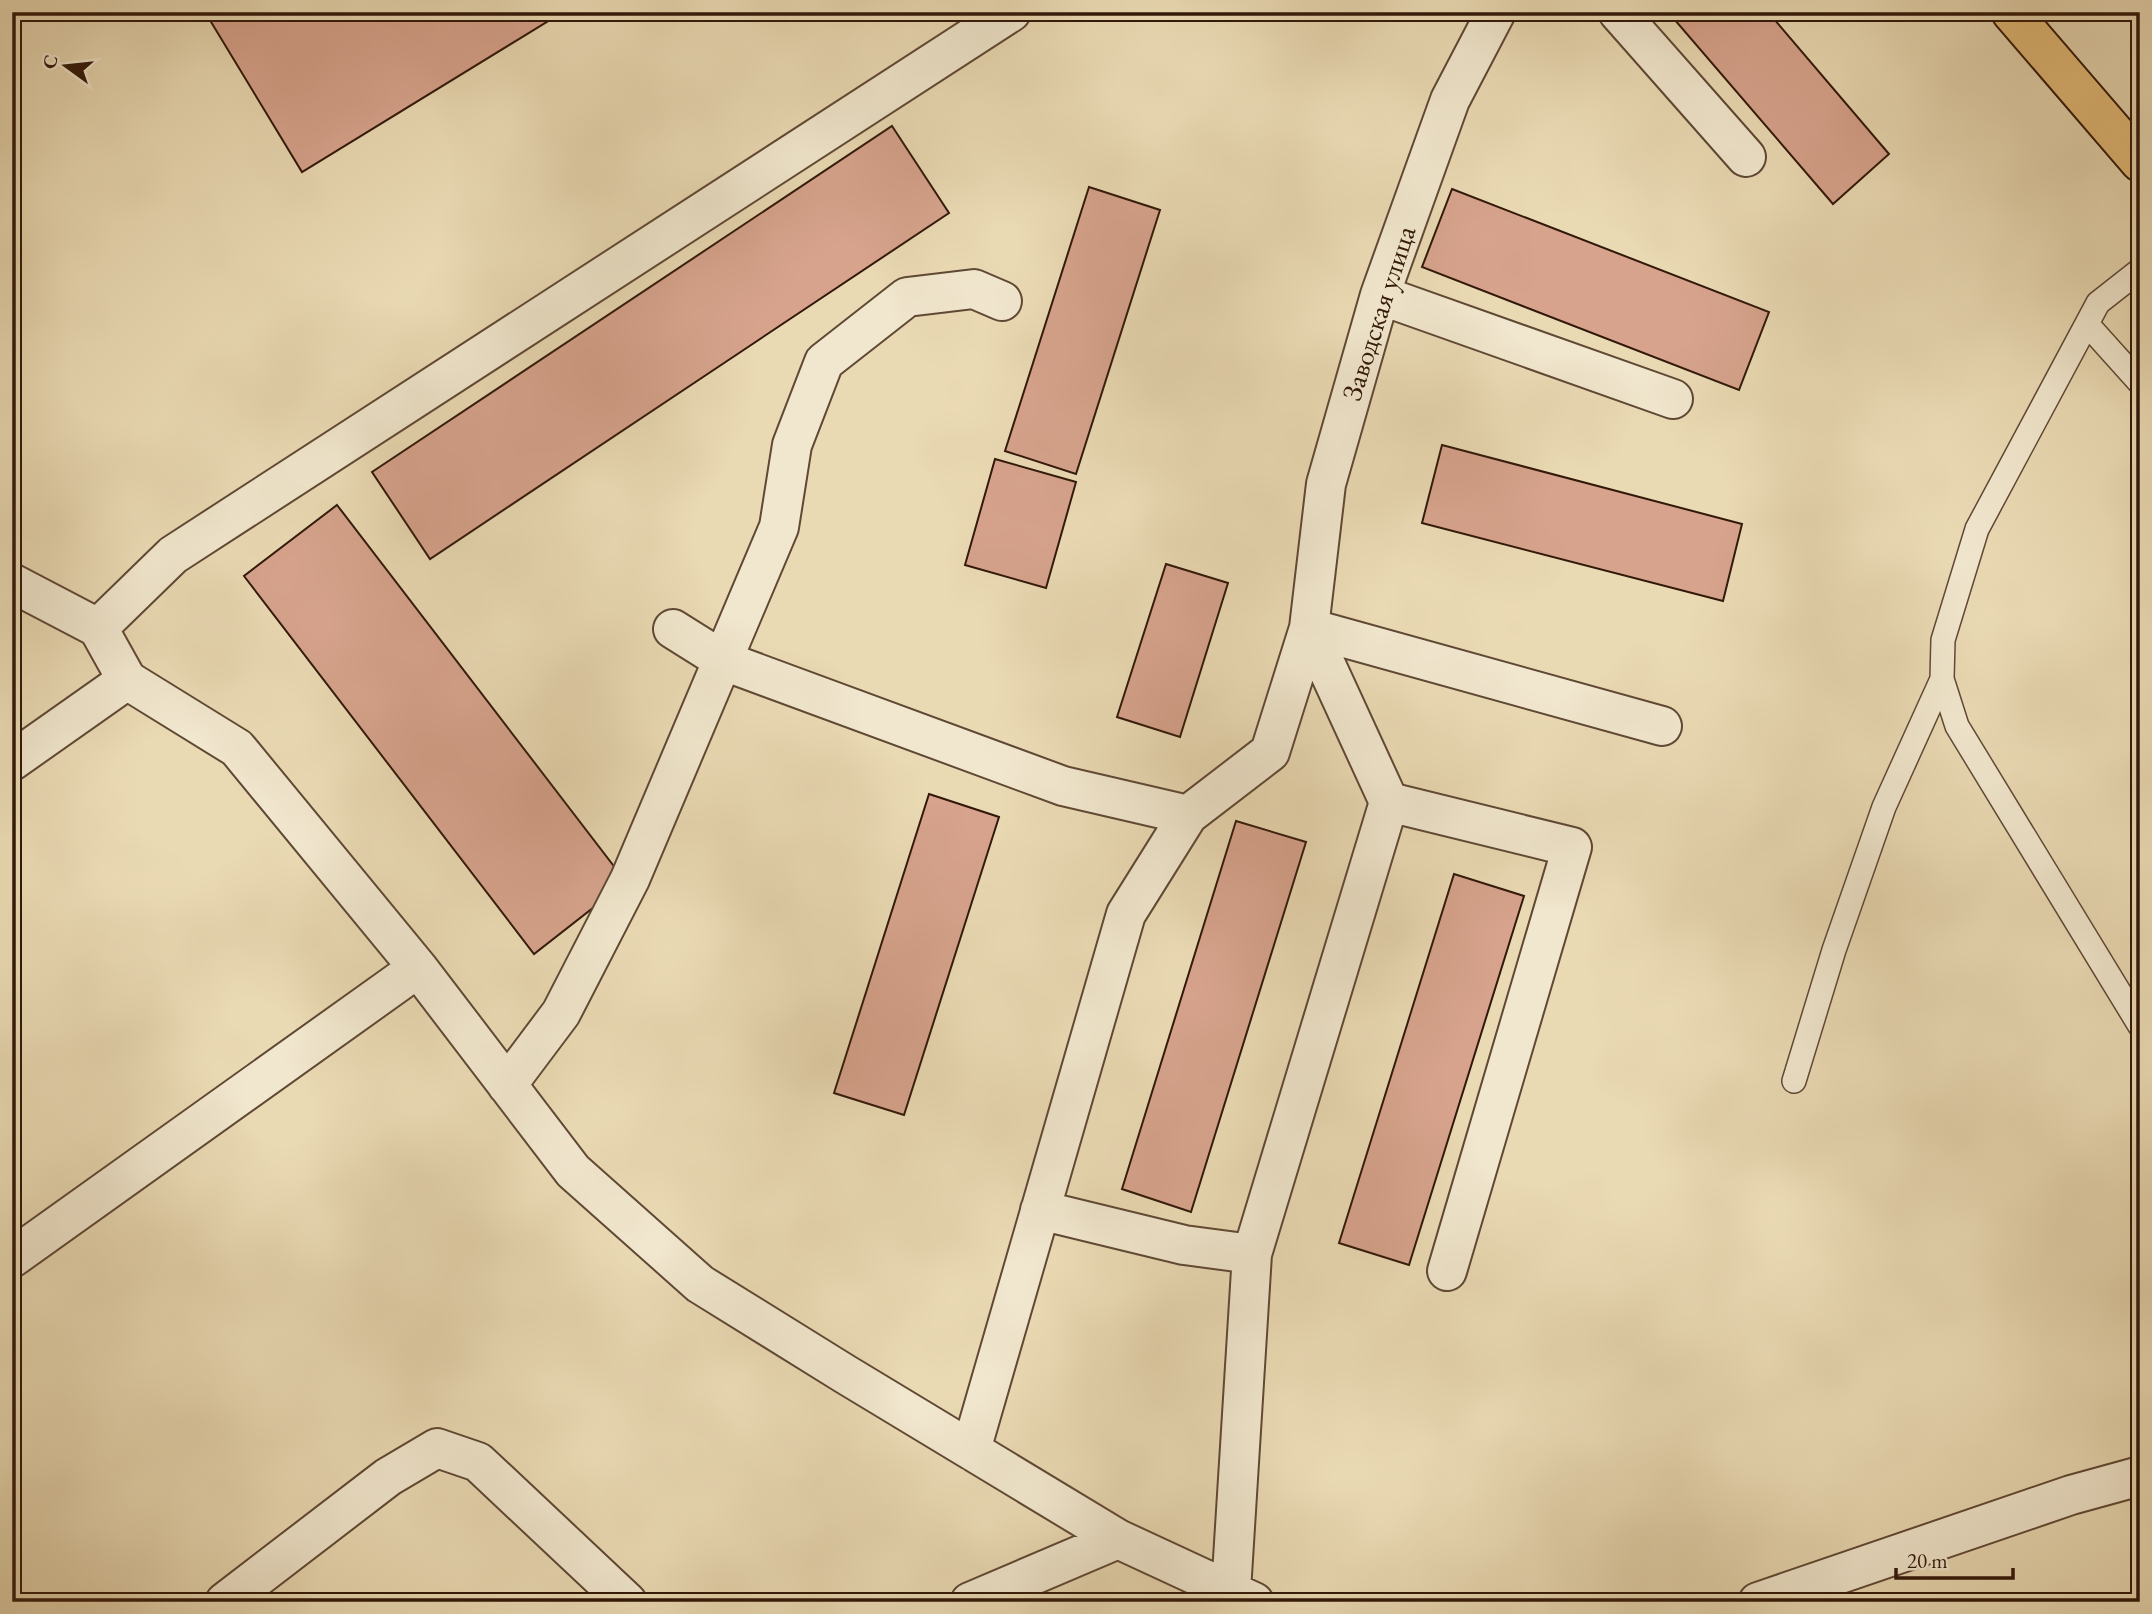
<svg xmlns="http://www.w3.org/2000/svg" width="2152" height="1614" font-family="'EB Garamond',serif">
<style>
.building{fill:#d7a38d;stroke:#311809;stroke-width:2}
.lines{fill:none;stroke-linecap:round;stroke-linejoin:round}
.lane-casing{stroke:#5f4834;stroke-width:26}
.street-casing{stroke:#5f4834;stroke-width:42}
.primary-casing{stroke:#311809;stroke-width:42}
.lane{stroke:#f1e7ce;stroke-width:23}
.street{stroke:#f1e7ce;stroke-width:38}
.primary{stroke:#e5bd7a;stroke-width:38}
.labels{text-anchor:middle;stroke-width:5;stroke-linejoin:round;paint-order:stroke}
.street-label{font-size:28px;fill:#311809;stroke:#f1e7ce}
</style>
<rect width="100%" height="100%" fill="#eadab4"/>
<filter id="stains"><feTurbulence type="fractalNoise" baseFrequency=".00286" numOctaves="4"/><feColorMatrix values="0 0 0 0 .2 0 0 0 0 .09 0 0 0 0 .02 0 0 0 .5 -.17"/></filter>
<radialGradient id="worn" r=".72"><stop offset=".6" stop-color="#630" stop-opacity="0"/><stop offset="1" stop-color="#630" stop-opacity=".3"/></radialGradient>
<path class="building" d="M205,12H563L302,172Z
M1668,12H1768L1889,154L1833,204Z
M892,126L949,213L430,559L372,472Z
M1089,187L1160,210L1076,474L1005,451Z
M1452,189L1769,312L1739,390L1422,267Z
M1442,445L1742,524L1723,601L1422,523Z
M995,459L1076,482L1046,588L965,565Z
M337,505L626,882L534,954L244,576Z
M1166,564L1228,583L1180,737L1117,717Z
M929,794L999,817L904,1115L834,1093Z
M1236,821L1306,842L1191,1212L1122,1189Z
M1454,874L1524,896L1409,1265L1339,1243Z"/>
<g class="lines">
<defs>
<path id="lane" d="M2140,270L2098,303L1977,529L1943,640L1942,679L1957,726L2140,1026
M2087,324L2140,383
M1794,1081L1834,950L1884,807L1942,679"/>
<path id="street" d="M1618,12L1746,157
M1380,295L1673,399
M12,583L98,628L127,680L237,748L418,968L573,1171L700,1284L845,1374L1118,1539L1254,1602
M98,628L173,555L1011,12
M1309,628L1662,726
M673,629L724,661L1063,786L1188,815L1270,752L1309,628L1326,484L1380,295L1450,100L1496,12
M12,761L127,680
M1389,802L1572,847L1447,1271
M507,1085L561,1013L630,879L779,527L792,445L824,362L907,297L974,289L1002,301
M1040,1210L1184,1245L1252,1254
M12,1258L418,968
M971,1450L1126,914L1188,815
M1231,1591L1252,1254L1389,802L1309,628
M225,1602L388,1477L437,1448L478,1462L627,1602
M970,1602L1118,1539
M1758,1602L2071,1495L2140,1476"/>
<path id="primary" d="M2011,12L2140,162"/>
</defs>
<use href="#lane" class="lane-casing"/>
<use href="#street" class="street-casing"/>
<use href="#primary" class="primary-casing"/>
<use href="#lane" class="lane"/>
<use href="#street" class="street"/>
<use href="#primary" class="primary"/>
</g>
<g class="labels">
<g class="street-label">
<text transform="translate(1378 313) rotate(-72)" y="10">Заводская улица</text>
</g>
</g>
<rect width="2152" height="1614" fill="none" stroke="#eadab4" stroke-width="42"/>
<rect x="14" y="14" width="2124" height="1586" fill="none" stroke="#311809" stroke-width="3.5"/>
<rect x="21" y="21" width="2110" height="1572" fill="none" stroke="#311809" stroke-width="2"/>
<g transform="translate(66 66) rotate(285)" stroke="#f1e7ce" stroke-width="5" paint-order="stroke">
<path d="M0-5L12 26L0 18L-12 26Z" fill="#311809"/>
<text y="-10" font-size="19" font-weight="bold" text-anchor="middle" fill="#311809">С</text>
</g>
<path d="M1896 1568v10h117v-10" fill="none" stroke="#311809" stroke-width="3.5"/>
<text x="1907" y="1568" font-size="21" fill="#311809" stroke="#f1e7ce" stroke-width="5" paint-order="stroke">20 m</text>
<rect width="100%" height="100%" filter="url(#stains)"/>
<rect width="100%" height="100%" fill="url(#worn)"/>
</svg>
